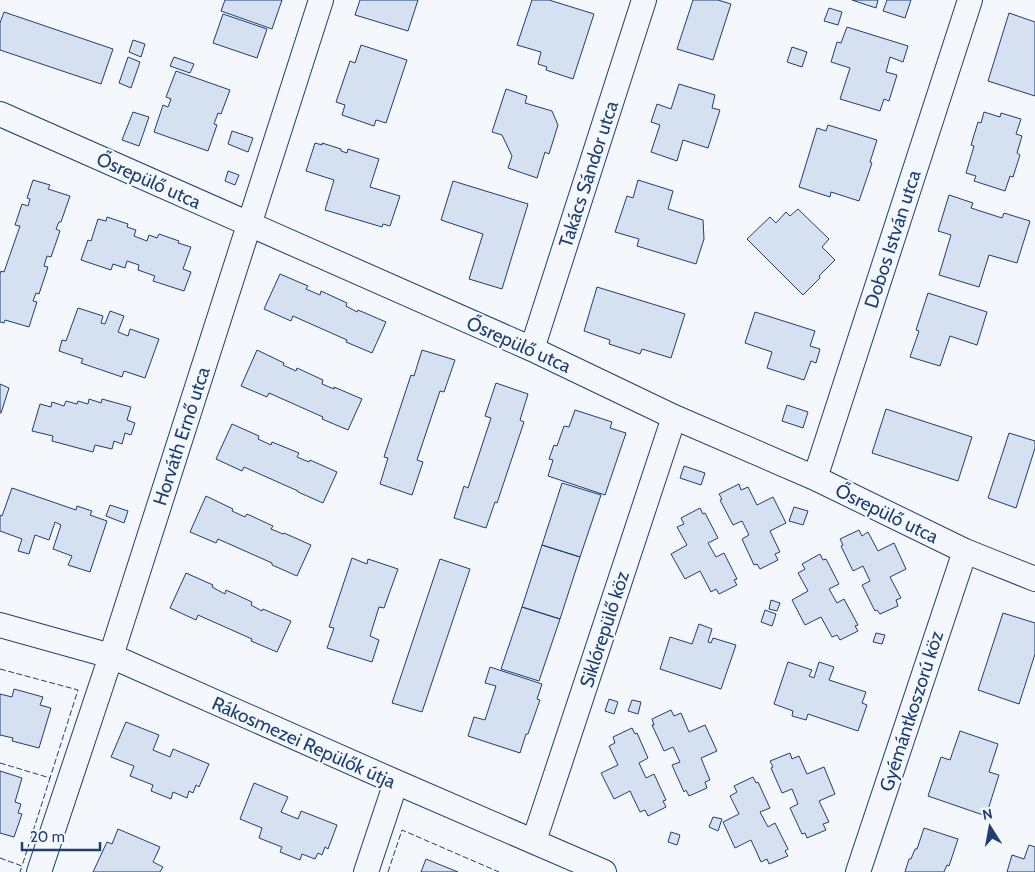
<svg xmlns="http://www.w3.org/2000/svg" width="1035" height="872" font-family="Cabin,sans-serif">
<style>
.building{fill:#d5e0f0;stroke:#1d3f73}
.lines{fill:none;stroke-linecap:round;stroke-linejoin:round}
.minor-casing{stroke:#1d3f73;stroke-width:26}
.minor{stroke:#f4f7fb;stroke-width:24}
.fence{stroke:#1d3f73;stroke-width:1;stroke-dasharray:6 2.5;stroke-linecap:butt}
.labels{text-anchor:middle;stroke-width:4;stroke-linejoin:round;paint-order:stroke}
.street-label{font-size:19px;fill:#1d3f73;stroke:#f4f7fb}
</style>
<rect width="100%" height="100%" fill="#f4f7fb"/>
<path class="building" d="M225,0H282L272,29L221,11Z
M360,0H418L408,31L355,15Z
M532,0H549L594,14L573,79L546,70L547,67L538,64L541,52L517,45Z
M693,0H718L731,4L713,60L677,49Z
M852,0H878L876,8Z
M887,0H911L905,18L883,11Z
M829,8L842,12L838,25L824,21Z
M4,12L113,49L101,84L0,50V23Z
M1009,13L1035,22V96L988,81Z
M223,14L267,29L257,58L213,43Z
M847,27L908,46L903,62L890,57L886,72L897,75L889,101L884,99L880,111L840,99L850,68L831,62L837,42L841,43Z
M133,40L145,44L141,57L129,52Z
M361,45L407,60L386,123L376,120L374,126L342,115L345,105L336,102L350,61L355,63Z
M792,47L807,52L802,67L787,62Z
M128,57L140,62L131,88L119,83Z
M174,57L194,64L190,73L170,66Z
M176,71L230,90L221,114L218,113L214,124L217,125L208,151L154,132L163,105L168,107L171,99L166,97Z
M679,84L715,95L712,108L720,110L708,148L683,140L677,161L651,152L660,125L651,122L657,104L671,109Z
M506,89L527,96L525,103L552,111L558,125L549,154L545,152L537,178L508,168L512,156L502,135L492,132Z
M133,112L149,117L139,146L122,140Z
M984,112L1000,117L1001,113L1021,119L1016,134L1022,136L1017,153L1020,155L1013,177L1010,176L1005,191L974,181L976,176L966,173L974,146L971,145L978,122L981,123Z
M828,125L877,140L870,162L872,163L859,201L831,192L830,197L799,187L817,128L826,131Z
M232,131L253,138L248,152L228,144Z
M315,143L322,145V143L341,149V151L347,153L348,149L379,159L370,187L400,196L390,226L383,224L382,227L325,210L334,180L306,171Z
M228,171L239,175L235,185L225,181Z
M33,180L50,185L48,189L70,196L61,222H59L56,229L60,231L51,257L47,256L44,266L48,267L39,294L36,293L33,301L37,302L29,327L5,320L4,323L0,322V274L1,271L4,272L20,226L15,225L22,204L28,206L30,199L27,198Z
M638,180L673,191L668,209L703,220L704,239L696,264L637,246L639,239L615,232L627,196L633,198Z
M453,181L528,204L502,289L469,279L483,234L441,220Z
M949,195L973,203L971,208L1002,218L1004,213L1030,221L1017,263L989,255L979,287L939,275L951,235L938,231Z
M798,209L829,239L822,247L835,260L819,276L820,278L803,295L747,239L770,217L776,223L786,212L790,216Z
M107,217L128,224L127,227L136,230L134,236L147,241L149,235L157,238L159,234L179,241L178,243L191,247L183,269L191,272L184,291L153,281L155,276L138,270L139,265L127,261L125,268L113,264L111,270L81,260L88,240L91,241L98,219L106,221Z
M280,274L308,286L306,289L320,295L321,291L347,303L346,306L357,312L358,310L386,322L372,353L346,342L347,340L293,316L291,321L264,309Z
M597,287L685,314L671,358L642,349L640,354L609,344L610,340L584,331Z
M928,293L987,312L977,345L950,336L940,366L910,357L919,331L916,330Z
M78,308L103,316L101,323L105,324L110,311L124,316L118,332L128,336L130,329L159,339L145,378L124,371L122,377L81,363L83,359L59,351L62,340L66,341Z
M755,312L815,331L810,346L820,349L816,363L811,361L804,380L767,368L772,352L745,343Z
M257,350L284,363L283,365L296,371L297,368L323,380L322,384L334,389V387L362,399L348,430L322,419L323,417L269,393L267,397L241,386Z
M422,350L455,360L444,392L440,391L417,460L423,462L412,495L380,484L388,458L384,457L411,375L414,376Z
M496,383L528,394L520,420L524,422L497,503L495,502L486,528L454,518L464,486L468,488L491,418L485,416Z
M0,384L9,388L1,413H0Z
M89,399L101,403L102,399L131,407L127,420L135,423L131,435L125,433L122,444L114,441L112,449L95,445L93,452L52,441L53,436L32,431L40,404L51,407L52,402L64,406L66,401L77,404L78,401L88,404Z
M787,405L808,412L803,428L782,421Z
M886,409L972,437L958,481L872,453Z
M575,410L612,422L610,428L626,433L605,495L548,476L553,460L549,459L554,445L557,446L564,426L569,427Z
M232,424L259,436L258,439L271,445L272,442L299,453L297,457L309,462L310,460L337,472L323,503L298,492V491L244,467L242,471L216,459Z
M1009,433L1035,441V448L1016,508L988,498Z
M684,466L705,473L701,485L680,478Z
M562,483L601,495L580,557L542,545Z
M739,484L741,490L748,487L757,505L773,497L786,523L770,531L780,552L775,554L778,560L760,569L757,564L754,565L742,539L749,535L742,521L733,525L720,500L722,499L719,494Z
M12,488L76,510L77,506L92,511L90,515L107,521L90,572L68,565L72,556L53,549L61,525L55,522L49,540L35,535L29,554L18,551L22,539L0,531V515L2,516Z
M206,496L233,509L232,511L245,517L247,514L273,526L271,529L283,534L284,533L311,545L297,576L272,565V563L218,539L216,543L190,532Z
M110,505L128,511L124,523L106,516Z
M794,507L808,511L803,525L789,521Z
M700,508L703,514L705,513L718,538L708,543L716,557L724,553L737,579L734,580L737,585L719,594L716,589L711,592L700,571L685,579L671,554L687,545L677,527L684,524L681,518Z
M859,530L862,536L868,532L878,551L894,543L906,569L890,577L901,598L896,600L898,606L880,614L877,610L875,611L862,585L870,581L863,566L853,571L841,546L843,545L840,539Z
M542,545L580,557L560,619L522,607Z
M820,554L823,560L826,559L839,584L829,589L837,603L844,599L858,625L855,626L858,631L840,640L837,635L832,637L821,617L805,625L792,600L808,591L798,573L805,569L802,564Z
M352,558L367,564L368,559L398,569L384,608L379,607L370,636L379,640L372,662L327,648L334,628L329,627Z
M440,559L470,569L422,712L392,703Z
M186,573L213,585L212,587L225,594L226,590L252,602L251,605L262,611L263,609L291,621L277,652L251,641L252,639L198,615L196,620L170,608Z
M771,600L780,603L777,611L769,609Z
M522,607L560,619L539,681L501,669Z
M765,610L776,614L772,626L761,622Z
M1003,613L1035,623V654L1019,704L978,690Z
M699,624L712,629L708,642L711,643L713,638L736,645L721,689L660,669L670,637L692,644Z
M876,633L885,635L882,644L873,642Z
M788,662L812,670L809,676L814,678L819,662L834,667L829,680L866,692L862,703L867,705L858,731L808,714L806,720L792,716L793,711L774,704Z
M490,667L542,684L537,699L540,700L528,734H526L520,753L468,736L474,717L485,720L496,686L485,683Z
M14,689L43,697L40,705L51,708L39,748L12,741L13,738L0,735V694L12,697Z
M609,699L618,702L614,714L605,711Z
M632,700L641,702L638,714L628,711Z
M671,710L674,716L681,713L689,732L705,725L717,751L701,758L710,780L705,782L707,788L689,796L686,790L684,792L672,765L680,762L673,747L664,751L652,725H654L652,719Z
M126,722L159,735L153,750L170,757L173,749L209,764L199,787L196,785L193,793L189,791L187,798L173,792L171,799L151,791L153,785L130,776L134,766L111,757Z
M632,728L635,734L637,733L648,758L639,763L646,778L654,774L666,800L663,801L666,807L648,816L645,810L640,812L630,791L614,799L601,773L618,765L609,746L615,743L613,737Z
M960,731L998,744L989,772L999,775L986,816L928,796L941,757L950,760Z
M790,753L792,759L799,756L807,774L824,767L835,794L819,801L829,822L823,824L826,830L807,838L805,833L802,834L790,808L798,804L792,789L782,793L771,768L773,767L770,761Z
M0,771L22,778L15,802L21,804L18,813L22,814L14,837L0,833Z
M753,777L756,783L758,782L770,808L760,812L768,827L775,823L788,849L785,851L788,856L769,864L767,859L761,862L751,840L735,848L723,822L739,814L730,796L737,792L734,786Z
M254,783L288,797L281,812L298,819L301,811L337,825L328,849L325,847L322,855L318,853L315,859L302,854L300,860L280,852L282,847L259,838L262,828L240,819Z
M713,817L722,819L718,831L709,827Z
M924,828L958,839L949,866L947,865L944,872H905L909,859H911L915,849H917Z
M118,829L160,847L153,862L163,867L160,872H93L107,842L112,844Z
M671,832L680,835L677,845L668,842Z
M1029,845L1035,847V872H1007L1012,855L1024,859Z
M426,859L458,872H421Z"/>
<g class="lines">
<defs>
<path id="minor" d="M0,114L532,349L674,417L815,478L965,551L1035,579
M532,349L644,0
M815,478L970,0
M0,625L111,656L396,782L604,872
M534,841L674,417
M39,872L111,656L321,0
M366,872L396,782
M858,872L965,551"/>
</defs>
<use href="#minor" class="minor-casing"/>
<use href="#minor" class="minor"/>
<path class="fence" d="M0,669L78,690L50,778
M0,763L50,778L22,866
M0,858L22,866L20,872
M388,872L402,830L499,872"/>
</g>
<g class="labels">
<g class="street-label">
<text transform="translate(588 174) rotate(-72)" y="7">Takács Sándor utca</text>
<text transform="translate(149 180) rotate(24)" y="7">Ősrepülő utca</text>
<text transform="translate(892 239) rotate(-72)" y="7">Dobos István utca</text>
<text transform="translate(519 344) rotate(24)" y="7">Ősrepülő utca</text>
<text transform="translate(181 436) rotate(-72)" y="7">Horváth Ernő utca</text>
<text transform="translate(887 513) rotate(26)" y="7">Ősrepülő utca</text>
<text transform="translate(604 629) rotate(-72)" y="7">Siklórepülő köz</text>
<text transform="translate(911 711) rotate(-72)" y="7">Gyémántkoszorú köz</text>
<text transform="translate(304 742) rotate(24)" y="7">Rákosmezei Repülők útja</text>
</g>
</g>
<g transform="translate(990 827) rotate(349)" stroke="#f4f7fb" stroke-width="4" paint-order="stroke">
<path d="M0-4L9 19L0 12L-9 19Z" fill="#1d3f73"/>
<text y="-8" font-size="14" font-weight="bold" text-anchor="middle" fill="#1d3f73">N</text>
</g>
<path d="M22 842v8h78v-8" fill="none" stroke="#1d3f73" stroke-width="2.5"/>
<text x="30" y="842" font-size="15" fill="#1d3f73" stroke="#f4f7fb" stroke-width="4" paint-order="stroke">20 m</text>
</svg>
